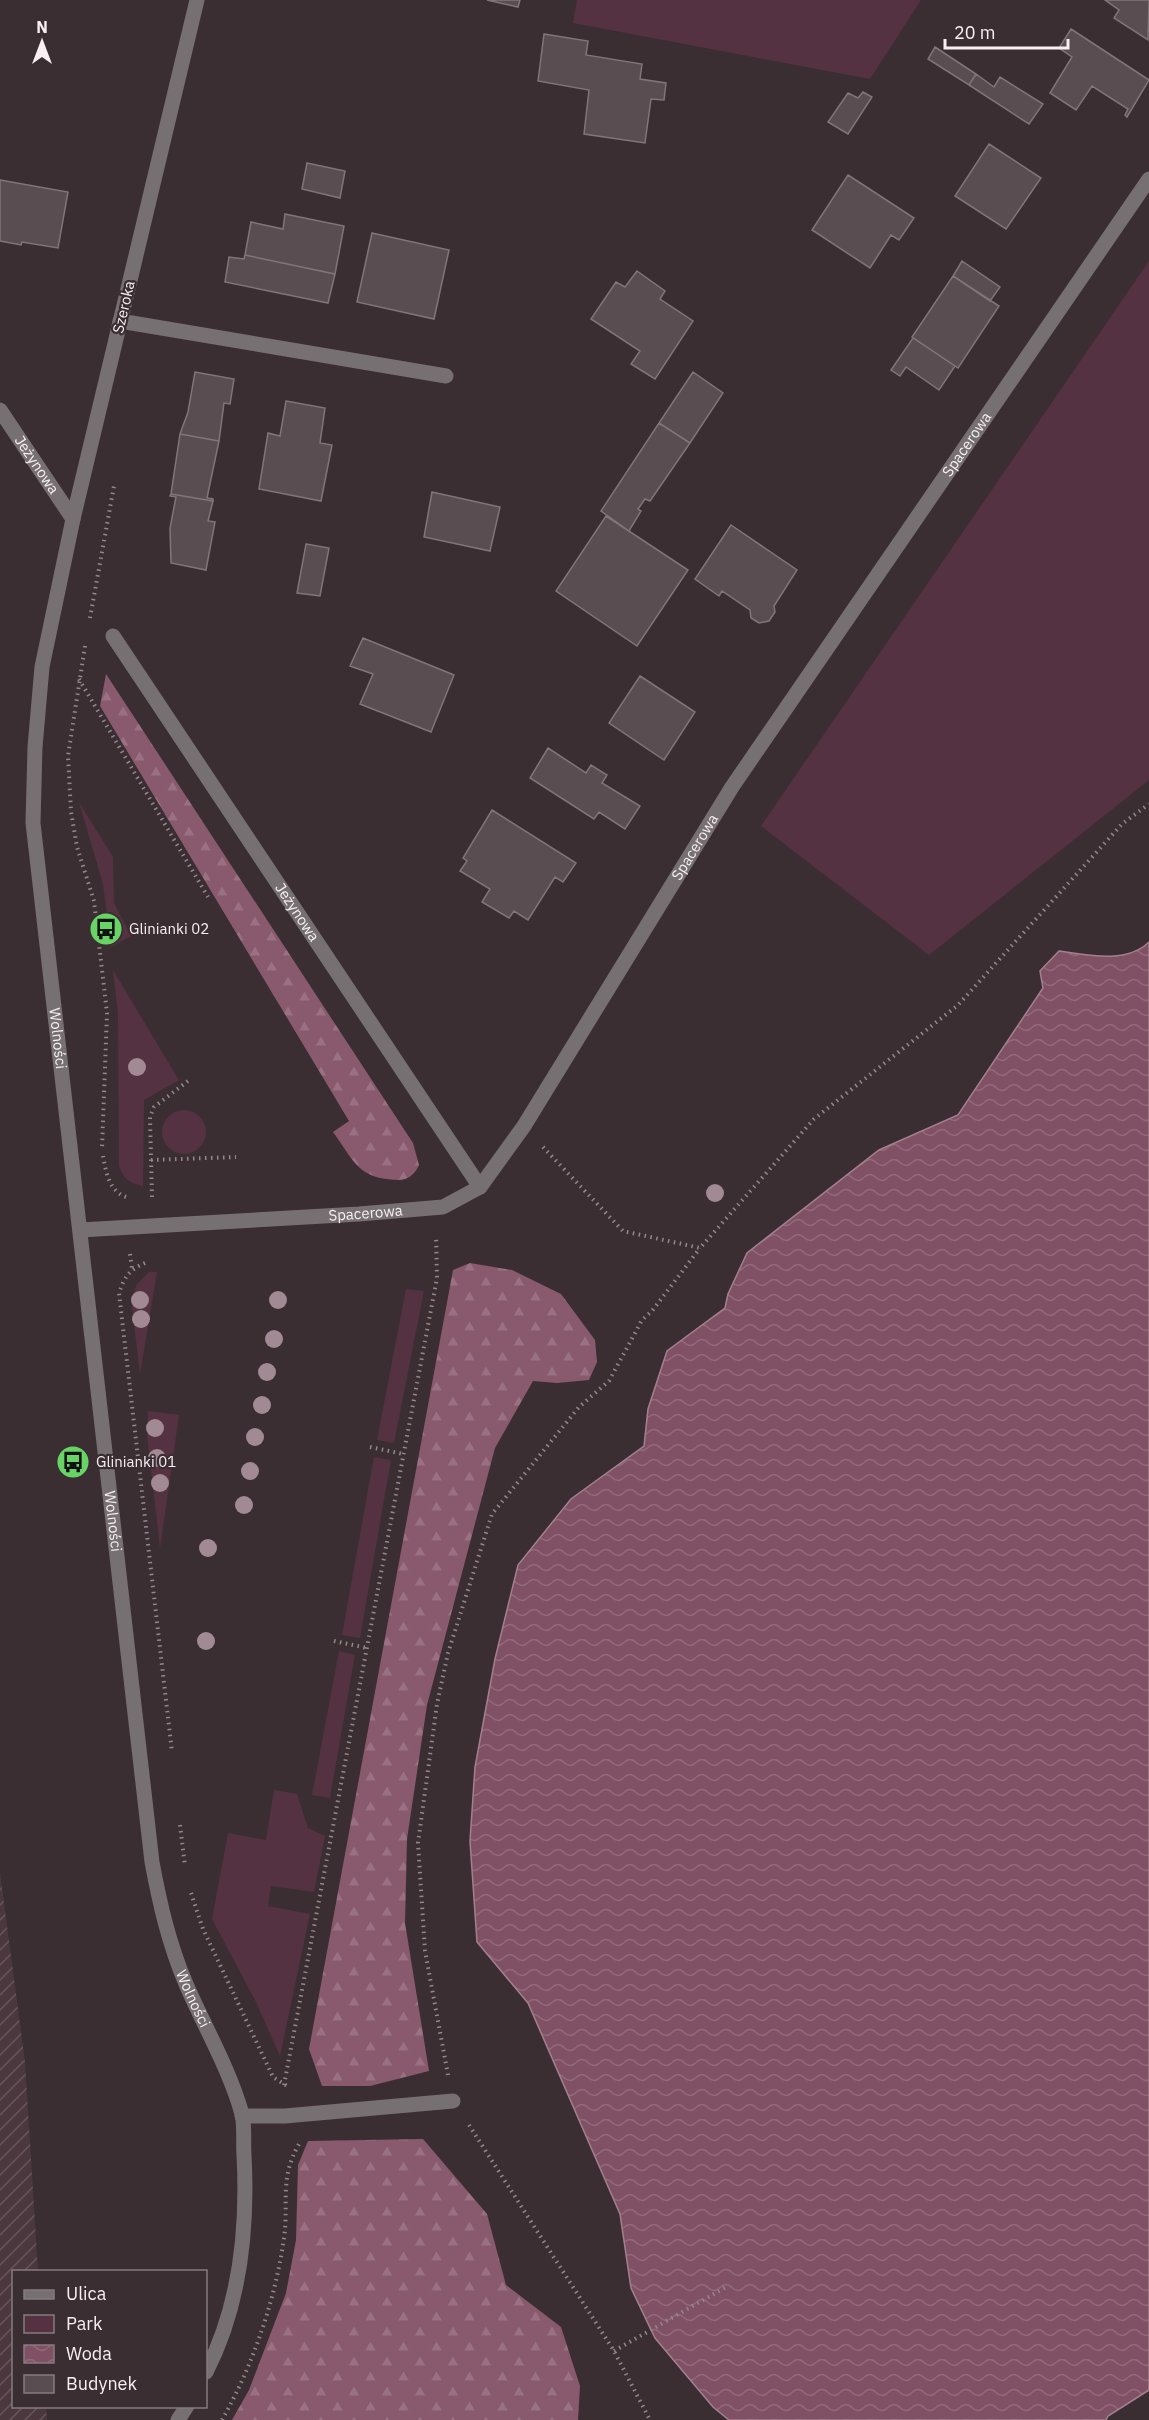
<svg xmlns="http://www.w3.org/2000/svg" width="1149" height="2420" font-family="'IBM Plex Sans',sans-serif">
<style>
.industrial{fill:url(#industrial-furrows)}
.green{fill:#553241}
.forest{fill:url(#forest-firs)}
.water{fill:url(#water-waves);stroke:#a4808f;stroke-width:1.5}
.building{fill:#5a4d52;stroke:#827479;stroke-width:1.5}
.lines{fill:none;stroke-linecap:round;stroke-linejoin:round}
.path{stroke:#93898d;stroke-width:4;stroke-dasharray:1.5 4.5;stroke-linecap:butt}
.minor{stroke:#767072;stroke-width:15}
.tree{fill:#a18a93}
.labels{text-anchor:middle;stroke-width:4.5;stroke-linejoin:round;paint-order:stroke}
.street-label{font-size:15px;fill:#f7eff2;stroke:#3a2e33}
.poi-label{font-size:15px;fill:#f7eff2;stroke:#3a2e33;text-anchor:start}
</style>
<defs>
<pattern id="industrial-furrows" width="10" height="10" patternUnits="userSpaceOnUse" patternTransform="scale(1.5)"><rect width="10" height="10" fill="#4b383f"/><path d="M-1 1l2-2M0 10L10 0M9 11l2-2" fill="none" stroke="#66555b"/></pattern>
<pattern id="forest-firs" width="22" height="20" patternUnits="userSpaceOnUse" patternTransform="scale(1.5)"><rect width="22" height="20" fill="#89596d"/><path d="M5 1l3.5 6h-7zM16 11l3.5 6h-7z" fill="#9a7182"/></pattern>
<pattern id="water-waves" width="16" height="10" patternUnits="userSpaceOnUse" patternTransform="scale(1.5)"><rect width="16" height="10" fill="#805064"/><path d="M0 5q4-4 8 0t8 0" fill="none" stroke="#936a7b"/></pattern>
</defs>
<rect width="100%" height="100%" fill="#3a2e33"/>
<path class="industrial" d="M0,1873L25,2062L38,2271L14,2272V2406L46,2407L47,2420H0Z"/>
<path class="green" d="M577,0H921L870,79L573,23Z
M1149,261V780L929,955L761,826Z
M79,802L113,857L114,903L131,936L111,947L103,884Z
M113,970L179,1080L144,1100L143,1186C130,1184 123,1178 119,1166L118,1013Z
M162 1132a22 22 0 1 1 44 0a22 22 0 1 1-44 0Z
M149,1272H157L140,1374L131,1299L137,1284Z
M406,1289L424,1291L394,1443L377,1440Z
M148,1411L179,1415L160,1548L147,1435Z
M374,1457L391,1460L360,1638L342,1635Z
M339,1651L355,1655L330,1798L312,1795Z
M274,1790L297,1794L308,1828L325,1836L314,1892L271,1886L268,1906L310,1914L280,2056L256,2002L212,1919L228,1833L266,1840Z"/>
<path class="forest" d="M106,674L413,1143L419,1165C415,1174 408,1180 398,1180C358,1179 354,1161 333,1132L349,1121L100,706Z
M470,1263L512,1270L561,1294L595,1340L597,1362L589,1380L557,1383L533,1381L495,1448L427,1705L407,1839L405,1923L429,2071L370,2086H322L309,2049L453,1270Z
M423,2139L487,2214L506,2285L561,2327L580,2386L578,2420H232L249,2390L286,2293L296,2240L298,2165L308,2141Z"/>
<path class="water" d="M1149,942V2390L1108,2416L1106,2420H729L713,2407L655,2338L631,2288L620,2214L528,2003L477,1942L470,1841L475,1767L495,1659L518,1565L571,1499L644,1446L648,1409L667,1351L725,1308L728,1294L747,1253L879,1150L958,1115L1043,988L1040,971L1059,951C1087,955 1127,964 1149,942Z"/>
<path class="building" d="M487,0H520L518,7Z
M1105,0H1149L1148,40L1114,18L1119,10Z
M1071,29L1149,80L1127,117L1125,115L1128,109L1092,86L1076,110L1050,93L1072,57L1059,48Z
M544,34L588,41L586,55L642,64L640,79L666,83L664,100L651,99L645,143L584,134L589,90L538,81Z
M935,47L976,74L969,85L928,59Z
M976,74L994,87L1000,77L1043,104L1029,124L969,85Z
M863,92L872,97L848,134L828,122L848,93L858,98Z
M989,144L1041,178L1006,229L955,196Z
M307,163L345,171L340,198L302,189Z
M848,175L914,218L899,240L891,235L870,268L812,230Z
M0,180L68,192L58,248L22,242L21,245L0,241Z
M285,214L344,226L335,274L245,255L251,222L283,229Z
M372,233L449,250L434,319L357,302Z
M245,255L335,274L328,303L225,282L229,257L244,259Z
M962,261L1000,287L990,301L953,276Z
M637,271L665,291L660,299L693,321L655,379L631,364L640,351L591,319L616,282L625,287Z
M953,276L999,306L958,368L912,337Z
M913,338L955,366L939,390L906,367L900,376L891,370Z
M195,372L234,379L230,404L224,403L219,441L180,434L188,412Z
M693,372L723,393L690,443L659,423Z
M286,401L325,408L320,443L332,445L321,501L259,489L268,433L280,436Z
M659,423L690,443L650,501L645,499L638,509L641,511L629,531L601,511Z
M180,434L219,441L207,498L213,499V501L171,494Z
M432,492L500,507L490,551L424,537Z
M171,494L213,501L208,521L215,522L206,570L171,563L170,528L176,497L170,496Z
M606,516L688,570L637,646L556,591Z
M731,525L797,570L774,606L775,612L769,621L759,623L751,618L750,610L722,591L719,596L695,579Z
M306,544L329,548L320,596L297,593Z
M363,638L454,675L431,732L360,704L373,674L350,666Z
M640,676L695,712L664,760L609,723Z
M548,748L586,773L591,765L607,775L602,783L640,806L625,829L599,812L594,819L530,778Z
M492,810L576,863L563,882L555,877L528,920L514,911L509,918L482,902L490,889L460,871L467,861L463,858Z"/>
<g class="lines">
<path class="path" d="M90,618L114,486
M85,646L68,756L71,812L77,847L94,901L107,1013L102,1149
M79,679L208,897
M543,1147L623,1231L700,1248L814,1119L958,1005L1122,824L1149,804
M103,1156C106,1172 109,1191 126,1197
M151,1160L236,1157
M152,1197L150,1117L154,1107L188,1081
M130,1254L132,1269
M145,1263C129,1270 125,1276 119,1293L172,1752
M370,1447L403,1454
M334,1641L367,1648
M180,1825L185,1866
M191,1893L203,1929L273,2077L287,2086
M448,2075L425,1951L418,1843L437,1704L448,1653L492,1514L579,1407L609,1381L642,1320L652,1311L700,1248
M284,2085L437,1278L436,1236
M469,2125L614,2351L650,2420
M614,2351L726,2287
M222,2420C253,2365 275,2301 284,2238C289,2202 279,2179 299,2144"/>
<g class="minor">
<path id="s1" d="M197,0L73,519L42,667L35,747L33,823L152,1862C160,1905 169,1944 186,1984C205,2028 229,2068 242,2114C245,2127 243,2142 244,2155C248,2229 240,2306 206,2372"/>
<path d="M120,321L446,376"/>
<path id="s2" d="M0,410L73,519"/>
<path id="s3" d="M113,636L480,1187"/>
<path id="s4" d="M80,1230L359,1214L443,1207L480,1187L524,1126L732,787L1149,179"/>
<path d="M242,2116H285L453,2101"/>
<path d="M178,2420L187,2406"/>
</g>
</g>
<g class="tree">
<circle cx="137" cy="1067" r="9"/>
<circle cx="715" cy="1193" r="9"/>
<circle cx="140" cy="1300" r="9"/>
<circle cx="278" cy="1300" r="9"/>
<circle cx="141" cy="1319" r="9"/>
<circle cx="274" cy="1339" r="9"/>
<circle cx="267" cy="1372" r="9"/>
<circle cx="262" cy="1405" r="9"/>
<circle cx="155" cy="1428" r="9"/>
<circle cx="255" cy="1437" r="9"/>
<circle cx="157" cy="1458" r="9"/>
<circle cx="250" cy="1471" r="9"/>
<circle cx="160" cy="1483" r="9"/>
<circle cx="244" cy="1505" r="9"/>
<circle cx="208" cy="1548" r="9"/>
<circle cx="206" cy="1641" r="9"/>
</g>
<defs>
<symbol id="bus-disc" viewBox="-11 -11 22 22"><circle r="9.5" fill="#68d465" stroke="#3a2e33"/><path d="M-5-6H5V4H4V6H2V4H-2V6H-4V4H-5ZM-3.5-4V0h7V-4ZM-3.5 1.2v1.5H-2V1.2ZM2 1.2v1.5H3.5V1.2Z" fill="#111"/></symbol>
</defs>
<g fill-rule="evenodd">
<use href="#bus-disc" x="87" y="910" width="38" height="38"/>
<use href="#bus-disc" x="54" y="1443" width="38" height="38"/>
</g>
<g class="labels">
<g class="street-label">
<text transform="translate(124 307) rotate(-77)" y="5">Szeroka</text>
<text dy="5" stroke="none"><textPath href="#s4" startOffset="1294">Spacerowa</textPath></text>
<text dy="5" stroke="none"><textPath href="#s2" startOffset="66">Jeżynowa</textPath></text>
<text dy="5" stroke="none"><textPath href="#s4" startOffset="808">Spacerowa</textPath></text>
<text dy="5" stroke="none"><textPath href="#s3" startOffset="332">Jeżynowa</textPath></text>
<text dy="5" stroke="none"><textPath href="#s1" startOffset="1058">Wolności</textPath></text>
<text dy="5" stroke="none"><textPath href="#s4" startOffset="286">Spacerowa</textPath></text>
<text dy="5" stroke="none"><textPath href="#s1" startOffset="1544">Wolności</textPath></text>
<text dy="5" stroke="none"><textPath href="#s1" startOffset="2030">Wolności</textPath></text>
</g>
<g class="poi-label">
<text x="129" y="934">Glinianki 02</text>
<text x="96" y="1467">Glinianki 01</text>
</g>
</g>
<rect x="12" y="2270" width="195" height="138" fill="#3a2e33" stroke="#867b7f" stroke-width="1.5"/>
<rect x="24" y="2290" width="30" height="9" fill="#767072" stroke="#867b7f" stroke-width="1.5"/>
<text x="66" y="2300" font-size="18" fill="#f7eff2">Ulica</text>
<rect x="24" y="2315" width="30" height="18" fill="#553241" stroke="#867b7f" stroke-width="1.5"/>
<text x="66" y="2330" font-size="18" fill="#f7eff2">Park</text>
<rect x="24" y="2345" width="30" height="18" fill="url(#water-waves)" stroke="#867b7f" stroke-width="1.5"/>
<text x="66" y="2360" font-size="18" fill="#f7eff2">Woda</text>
<rect x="24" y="2375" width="30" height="18" fill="#5a4d52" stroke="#867b7f" stroke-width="1.5"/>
<text x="66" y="2390" font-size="18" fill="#f7eff2">Budynek</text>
<g transform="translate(42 42)" stroke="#3a2e33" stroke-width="4.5" paint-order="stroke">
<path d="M0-4.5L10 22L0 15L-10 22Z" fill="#f7eff2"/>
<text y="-9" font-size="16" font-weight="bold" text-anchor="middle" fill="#f7eff2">N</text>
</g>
<path d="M945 39v9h123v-9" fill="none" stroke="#f7eff2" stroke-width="3"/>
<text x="954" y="39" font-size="18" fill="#f7eff2" stroke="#3a2e33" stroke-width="4.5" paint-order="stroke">20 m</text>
</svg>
